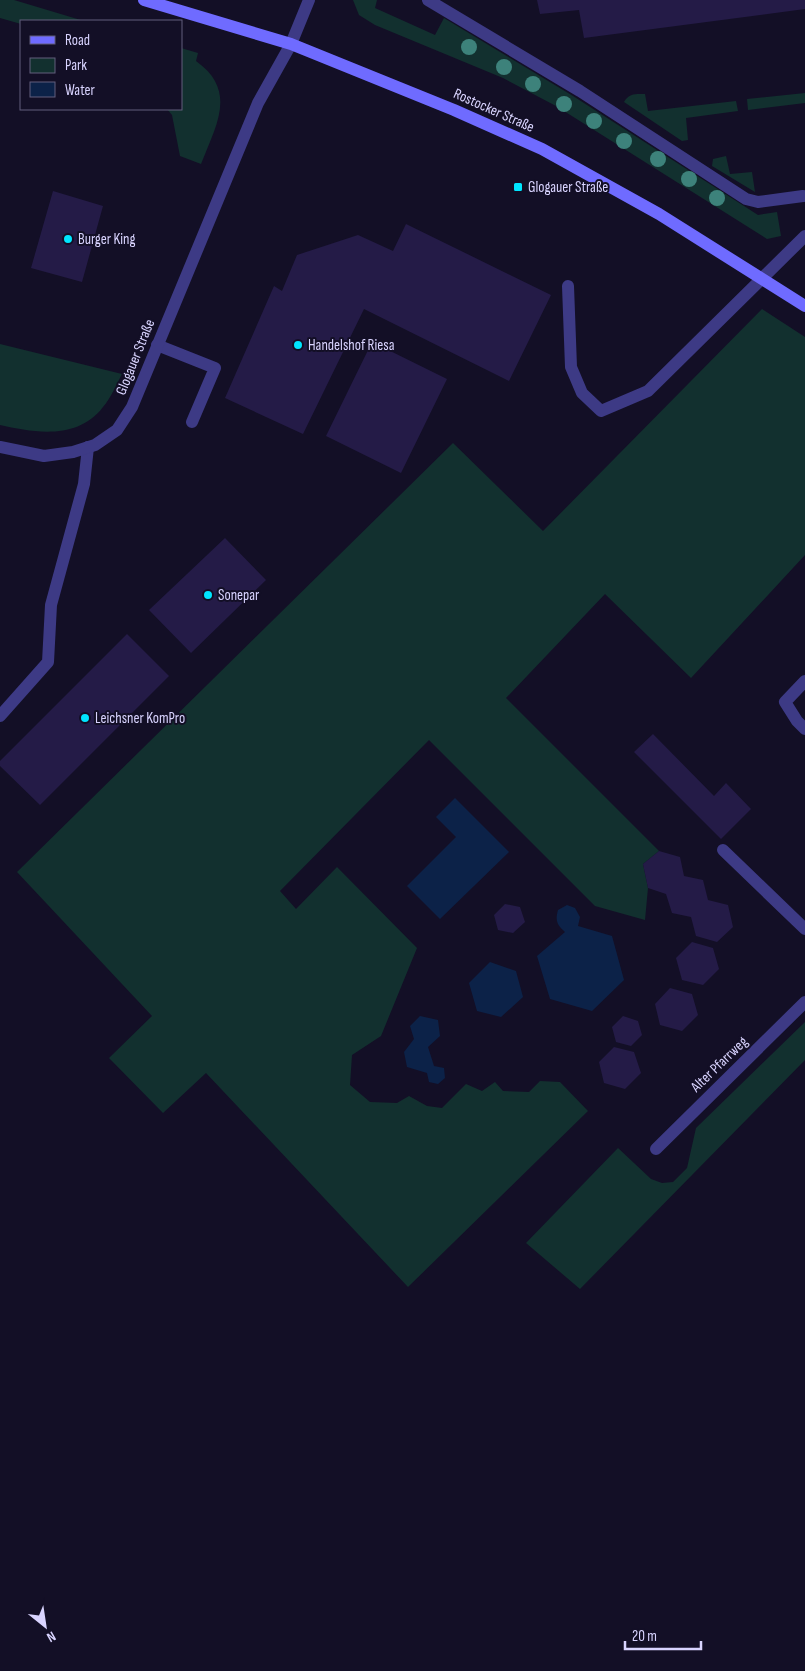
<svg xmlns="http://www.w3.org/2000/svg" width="805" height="1671" font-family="'Sofia Sans Condensed',sans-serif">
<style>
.green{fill:#12302f}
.water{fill:#0c2248}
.building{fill:#241b47}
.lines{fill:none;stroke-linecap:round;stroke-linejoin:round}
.lane{stroke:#3d3a85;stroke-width:12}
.street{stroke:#3d3a85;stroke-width:12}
.secondary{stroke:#6f6bff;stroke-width:12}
.tree{fill:#3d827b}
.poi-dot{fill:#00e5ff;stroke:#130f26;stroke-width:2}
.labels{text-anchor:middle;stroke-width:4;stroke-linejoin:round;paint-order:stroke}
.street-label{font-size:15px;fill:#d9d4ff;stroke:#130f26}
.poi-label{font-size:15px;fill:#d9d4ff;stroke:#130f26;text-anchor:start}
</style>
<rect width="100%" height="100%" fill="#130f26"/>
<path class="green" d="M0,0H14L84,21H21V24L0,18Z
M353,0H377L375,8L435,35L444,18L573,96L758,215L777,212L781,236L767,239L556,106L503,78L375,25L359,15Z
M181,48L198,53L196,61C238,91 216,125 201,164L180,156L172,115L167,109H181Z
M805,93V103L748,110L747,99Z
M645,94L648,111L736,101L738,111L686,118L688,140L682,141L624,102C629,93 636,94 645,94Z
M726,156L730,174L752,172L755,192L712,166L713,159Z
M762,309L805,337V555L691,678L605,594L506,698L659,851L643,864L648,888L645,920L595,906L429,740L280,891L296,909L337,867L417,948L381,1036L352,1055L350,1085L370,1102L397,1103L409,1096L427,1106L442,1108L466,1084L482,1091L495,1082L503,1091L529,1092L540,1081L560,1082L588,1111L408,1287L206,1073L163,1113L109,1058L152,1016L17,872L453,443L543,531Z
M0,344L122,374C116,385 111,398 103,407C78,440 35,433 0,425Z
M805,1022V1060L580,1289L526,1243L618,1148L651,1179L662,1183L673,1182L687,1168L696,1128Z"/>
<path class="water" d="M455,798L509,852L440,919L407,886L456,837L436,817Z
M567,905L575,908L580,917L578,926L612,936L624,980L592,1011L550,999L537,956L565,932C557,925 555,921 558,910Z
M490,962L516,971L523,997L501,1017L477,1011L469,983Z
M420,1016L438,1020L440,1036L428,1047L434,1066L444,1068L445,1078L438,1084L429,1082L427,1073L407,1067L404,1052L414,1039L410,1026Z"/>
<path class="building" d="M537,0H805V9L584,38L579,10L540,14Z
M53,191L103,206L82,282L31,268Z
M406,224L551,295L509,381L364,309L303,434L225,398L274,286L282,291L297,255L358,235L393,251Z
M372,342L447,379L401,473L326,436Z
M225,538L266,580L191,653L149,610Z
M127,634L169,676L40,805L0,766V761Z
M653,734L714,796L726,783L751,809L721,839L634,752Z
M659,851L680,857L684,876L703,880L708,900L728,905L733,927L717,942L696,936L691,917L672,913L666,894L648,888L643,864Z
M505,904L520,907L525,922L513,933L498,930L494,915Z
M692,942L713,948L719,969L703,985L682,980L676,958Z
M670,988L692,994L698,1015L682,1031L660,1025L655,1004Z
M623,1016L638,1021L642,1035L631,1046L616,1042L612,1027Z
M614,1047L634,1052L641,1073L625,1089L604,1083L599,1062Z"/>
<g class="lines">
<path class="lane" d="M428,0L580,91L746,199L758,202L803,196
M291,44L309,0
M568,286L571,367L582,393L601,411L648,391L805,236
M157,345L215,368L192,422
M805,681L785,702L797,721L805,729
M0,716L48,662L51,605L84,484L88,447
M723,850L805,929"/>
<path class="street" d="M0,447L44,456L73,452L95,445L117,430L132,407L258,103L291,44
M656,1149L805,1002"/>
<path class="secondary" d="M144,0L291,44L454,110L542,149L659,214L805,306"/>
</g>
<g class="tree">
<circle cx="469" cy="47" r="8"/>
<circle cx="504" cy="67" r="8"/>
<circle cx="533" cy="84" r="8"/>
<circle cx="564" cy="104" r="8"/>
<circle cx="594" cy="121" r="8"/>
<circle cx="624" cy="141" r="8"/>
<circle cx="658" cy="159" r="8"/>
<circle cx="689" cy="179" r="8"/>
<circle cx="717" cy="198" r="8"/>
</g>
<g class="poi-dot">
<rect x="513" y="182" width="10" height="10" rx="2.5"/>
<circle cx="68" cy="239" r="5"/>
<circle cx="298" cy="345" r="5"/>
<circle cx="208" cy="595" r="5"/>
<circle cx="85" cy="718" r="5"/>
</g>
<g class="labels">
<g class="street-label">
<text transform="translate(494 110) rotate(24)" y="5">Rostocker Straße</text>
<text transform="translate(135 357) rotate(-68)" y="5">Glogauer Straße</text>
<text transform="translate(719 1064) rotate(-44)" y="5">Alter Pfarrweg</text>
</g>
<g class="poi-label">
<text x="528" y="192">Glogauer Straße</text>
<text x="78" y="244">Burger King</text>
<text x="308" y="350">Handelshof Riesa</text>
<text x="218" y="600">Sonepar</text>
<text x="95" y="723">Leichsner KomPro</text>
</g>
</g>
<rect x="20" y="20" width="162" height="90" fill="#130f26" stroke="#625e7d"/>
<rect x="30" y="36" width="25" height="8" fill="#6f6bff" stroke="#625e7d"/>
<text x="65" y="45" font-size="15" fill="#d9d4ff">Road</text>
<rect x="30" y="58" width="25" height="15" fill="#12302f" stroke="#625e7d"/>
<text x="65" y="70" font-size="15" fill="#d9d4ff">Park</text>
<rect x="30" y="82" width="25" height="15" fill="#0c2248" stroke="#625e7d"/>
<text x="65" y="95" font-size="15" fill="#d9d4ff">Water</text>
<g transform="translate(45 1626) rotate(150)" stroke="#130f26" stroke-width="4" paint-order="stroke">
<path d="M0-4L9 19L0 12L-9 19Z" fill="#d9d4ff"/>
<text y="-8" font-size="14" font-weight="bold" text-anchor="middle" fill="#d9d4ff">N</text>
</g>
<path d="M625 1641v8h76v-8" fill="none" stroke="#d9d4ff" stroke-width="2.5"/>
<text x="632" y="1641" font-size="15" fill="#d9d4ff" stroke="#130f26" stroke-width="4" paint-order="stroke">20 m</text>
</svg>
